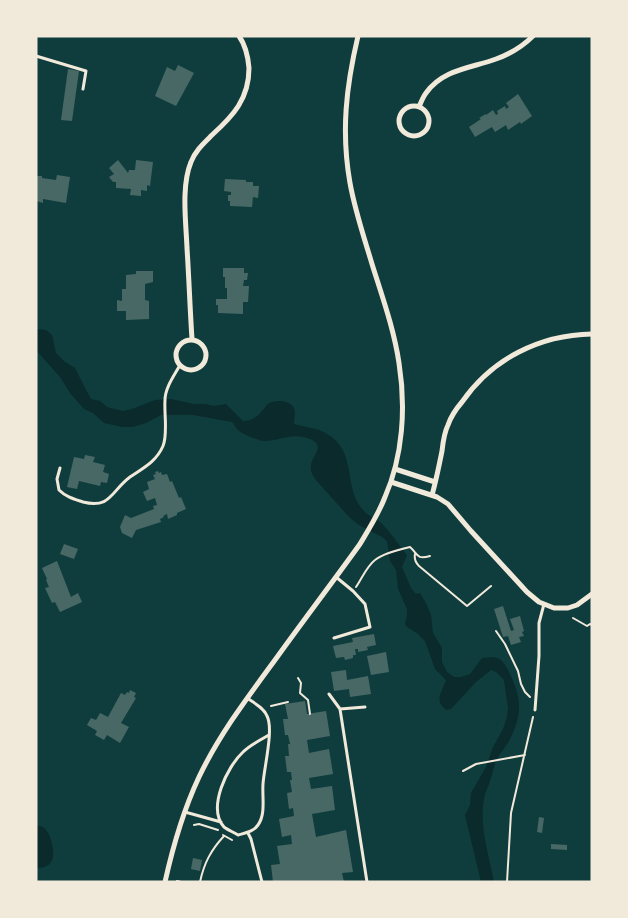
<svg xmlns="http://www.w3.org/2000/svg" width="628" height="918" font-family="Signika,sans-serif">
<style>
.water{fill:#0a2a2b}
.building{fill:#486865}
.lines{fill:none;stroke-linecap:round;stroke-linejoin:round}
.path{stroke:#f1e9da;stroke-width:2}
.service{stroke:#f1e9da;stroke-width:3}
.minor{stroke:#f1e9da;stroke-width:5}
</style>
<rect width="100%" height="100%" fill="#0f3d3e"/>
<path class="water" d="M36,329L46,330L52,335L56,353L65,362L75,368L85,388L91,399L100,401L107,407L123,411L132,409L155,400L171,399L194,404H205L214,406L226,404L243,421C252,421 257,417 263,410C265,408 266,405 268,404C275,399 290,400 294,408C296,412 294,419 294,424C305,427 318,428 327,434C358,451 342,488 364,511C368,516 375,518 380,522C390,531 398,544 407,555L402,567L411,588L416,594L420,593L427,605L431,615L433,633L442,648V662L447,672L454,677H461L470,674L482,658C499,656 501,657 509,672C521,697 523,712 511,737C508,745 501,751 497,759C494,765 493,772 491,778C489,785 485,792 484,799C479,827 489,855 494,882H481L465,815L470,805L471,793L486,767L493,747L503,729L507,717L508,708L504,680L496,672L491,670L476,682L451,709L447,710C433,701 442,692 446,680L435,669L425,641L418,634L407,627L405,624L407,615V609L398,589L396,570L390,561L387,541L382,537L359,525L350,518L315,479C302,461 324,452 316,443C315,441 312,440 310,439C291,432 281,441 264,441C260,441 242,434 239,431C236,429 234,424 232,422L193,415H161L146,423L133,427H122L109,424L104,423L93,413L84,409L70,393L60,377L36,350Z
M36,825C41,826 44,827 47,831C51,836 56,856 51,862C48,867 42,868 36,868Z"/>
<path class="building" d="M178,65L194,73L176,106L155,96L167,67L175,71Z
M68,69L79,71L72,121L61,120Z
M518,94L532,116L521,124L520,122L508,130L506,125L495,132L492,127L475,137L469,127L481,119L479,118L486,114V115L493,110L496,115L498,114L497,111L505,106L506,109L509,107L506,103Z
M118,160L128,173L129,170H135L136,160L153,162L150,186L147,185V191L141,190V196L130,195L131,189L116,188V182H113L109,177L114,174L109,168Z
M57,175L70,177L66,203L43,199V203L36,201V176H42V178L56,180Z
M225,179L246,180V182H253V186H259L258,198L253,197L252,207L230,206V201H228V195H231V192L224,191Z
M223,268H244V273H248L247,280H244L243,286H249L248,302H243V314L218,313V305H216V299H227V288H225V277H223Z
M136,271H153V282L145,284V300L149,301V319L126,320V311H117V300L122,301V289H126V275L136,274Z
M85,455L95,457L93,462L105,465L103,472L109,474L107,483L101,482L100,486L79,481L77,489L67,487L74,457L84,459Z
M158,471L159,473L161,472L162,475L167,474L170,482L172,481L179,498L181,497L186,509L177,513V515L168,519L167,514L163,516L164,517L160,519L161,522L136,530L132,538L122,533L120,527L125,515L131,518L154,509L153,506L157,505L155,498L147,501L143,492L149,489L147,482L155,479L153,475L156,474L155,472Z
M64,544L78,549L74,559L60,554Z
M57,561L71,597L78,593L82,602L60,612L55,602L52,603L45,588L49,587L46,580L47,579L42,568Z
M503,606L511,631L514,630L510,619L520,616L524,631L522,632L524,636L519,637L521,642L511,645L508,636L503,637L494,609Z
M374,634L376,645L367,647L368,650L358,652V649H355L356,655H353V658L345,660L344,657L336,658L333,646L353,642L352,638Z
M386,652L389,672L371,675L367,656Z
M346,670L347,680L368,676L371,694L350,697L349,689L334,691L331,672Z
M130,690L136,693L134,697L136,698L121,723L129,727L120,743L107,735L104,740L95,735L97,731L87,725L91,718L96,720L100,713L108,717L121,693L125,695L127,692L129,693Z
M305,701L307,714L326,711L330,736L307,740L309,753L329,749L333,774L309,778L311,789L332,786L335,810L312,814L316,837L346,830L353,872L342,873L344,882H273L271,865L280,864L277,846L292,844L291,835L282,837L279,819L294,816L293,808L289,809L287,793L292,792L290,780H292L291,772H287L285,756H289L288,744H290L288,735H285L283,719H288L285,704Z
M539,817L544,818L542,833L537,832Z
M551,844L567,845V850L551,849Z
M193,858L202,860L200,871L191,869Z"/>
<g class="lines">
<path class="path" d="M415,554C414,559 415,562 419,566L467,606L491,586
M356,587C362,578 367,566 375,560C383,554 401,549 410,547C418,554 416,560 430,556
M573,618L587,626L590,624L592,625
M496,631L505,644L518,671L521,684L525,692L530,697
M298,678L301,683L300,693L308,700L310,714
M271,706L288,702
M463,771L476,764L525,755
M194,825L199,824L218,830
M223,835L232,840
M177,881L181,882
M200,882C204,863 211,850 224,836
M507,882L511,813L533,717"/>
<path class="service" d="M36,56L86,71L83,89
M60,468L57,479L59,490C66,497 74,499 83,502C111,509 111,491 130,477C143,468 156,462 163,446C168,434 164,414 165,400C165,388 174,376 180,365
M334,638L370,627L365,604L353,591L336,577
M329,694L340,709L367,882
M247,698C254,703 264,708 267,716C274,729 264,768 263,784C262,797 266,814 258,825C253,832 245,833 238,835C233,832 228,830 224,827C207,808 227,767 243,752C250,745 260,740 269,735
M340,709L365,707
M535,710L539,656V623L544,604
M185,812L221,822
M248,833L251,839L262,882"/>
<path class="minor" d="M399 121a15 15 0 1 1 30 0a15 15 0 1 1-30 0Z
M419,107C421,102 423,97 426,93C443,69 472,68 496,59C510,54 523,46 533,36
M192,339C190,309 189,279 187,248C186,222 181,186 191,162C195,151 204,143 212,135C233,116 249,99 249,68C248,56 246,46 239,36
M176 355a15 15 0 1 1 30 0a15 15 0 1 1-30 0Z
M395,469L435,482
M391,482L437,497L448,504L471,531L527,592L539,602L554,608H568L577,605L592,594
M432,495C436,481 439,466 442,451C443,442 444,433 448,425C451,416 456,409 462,402C492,359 539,335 592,334
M165,882C173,846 183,811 199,777C219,735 247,698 275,660C303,621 332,583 360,544C369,529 379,513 385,497C403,456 406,407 399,363C394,329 382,296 372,264C364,237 355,211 350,183C341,132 346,87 358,36"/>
</g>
<rect width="628" height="918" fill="none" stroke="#f1e9da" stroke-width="75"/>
</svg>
